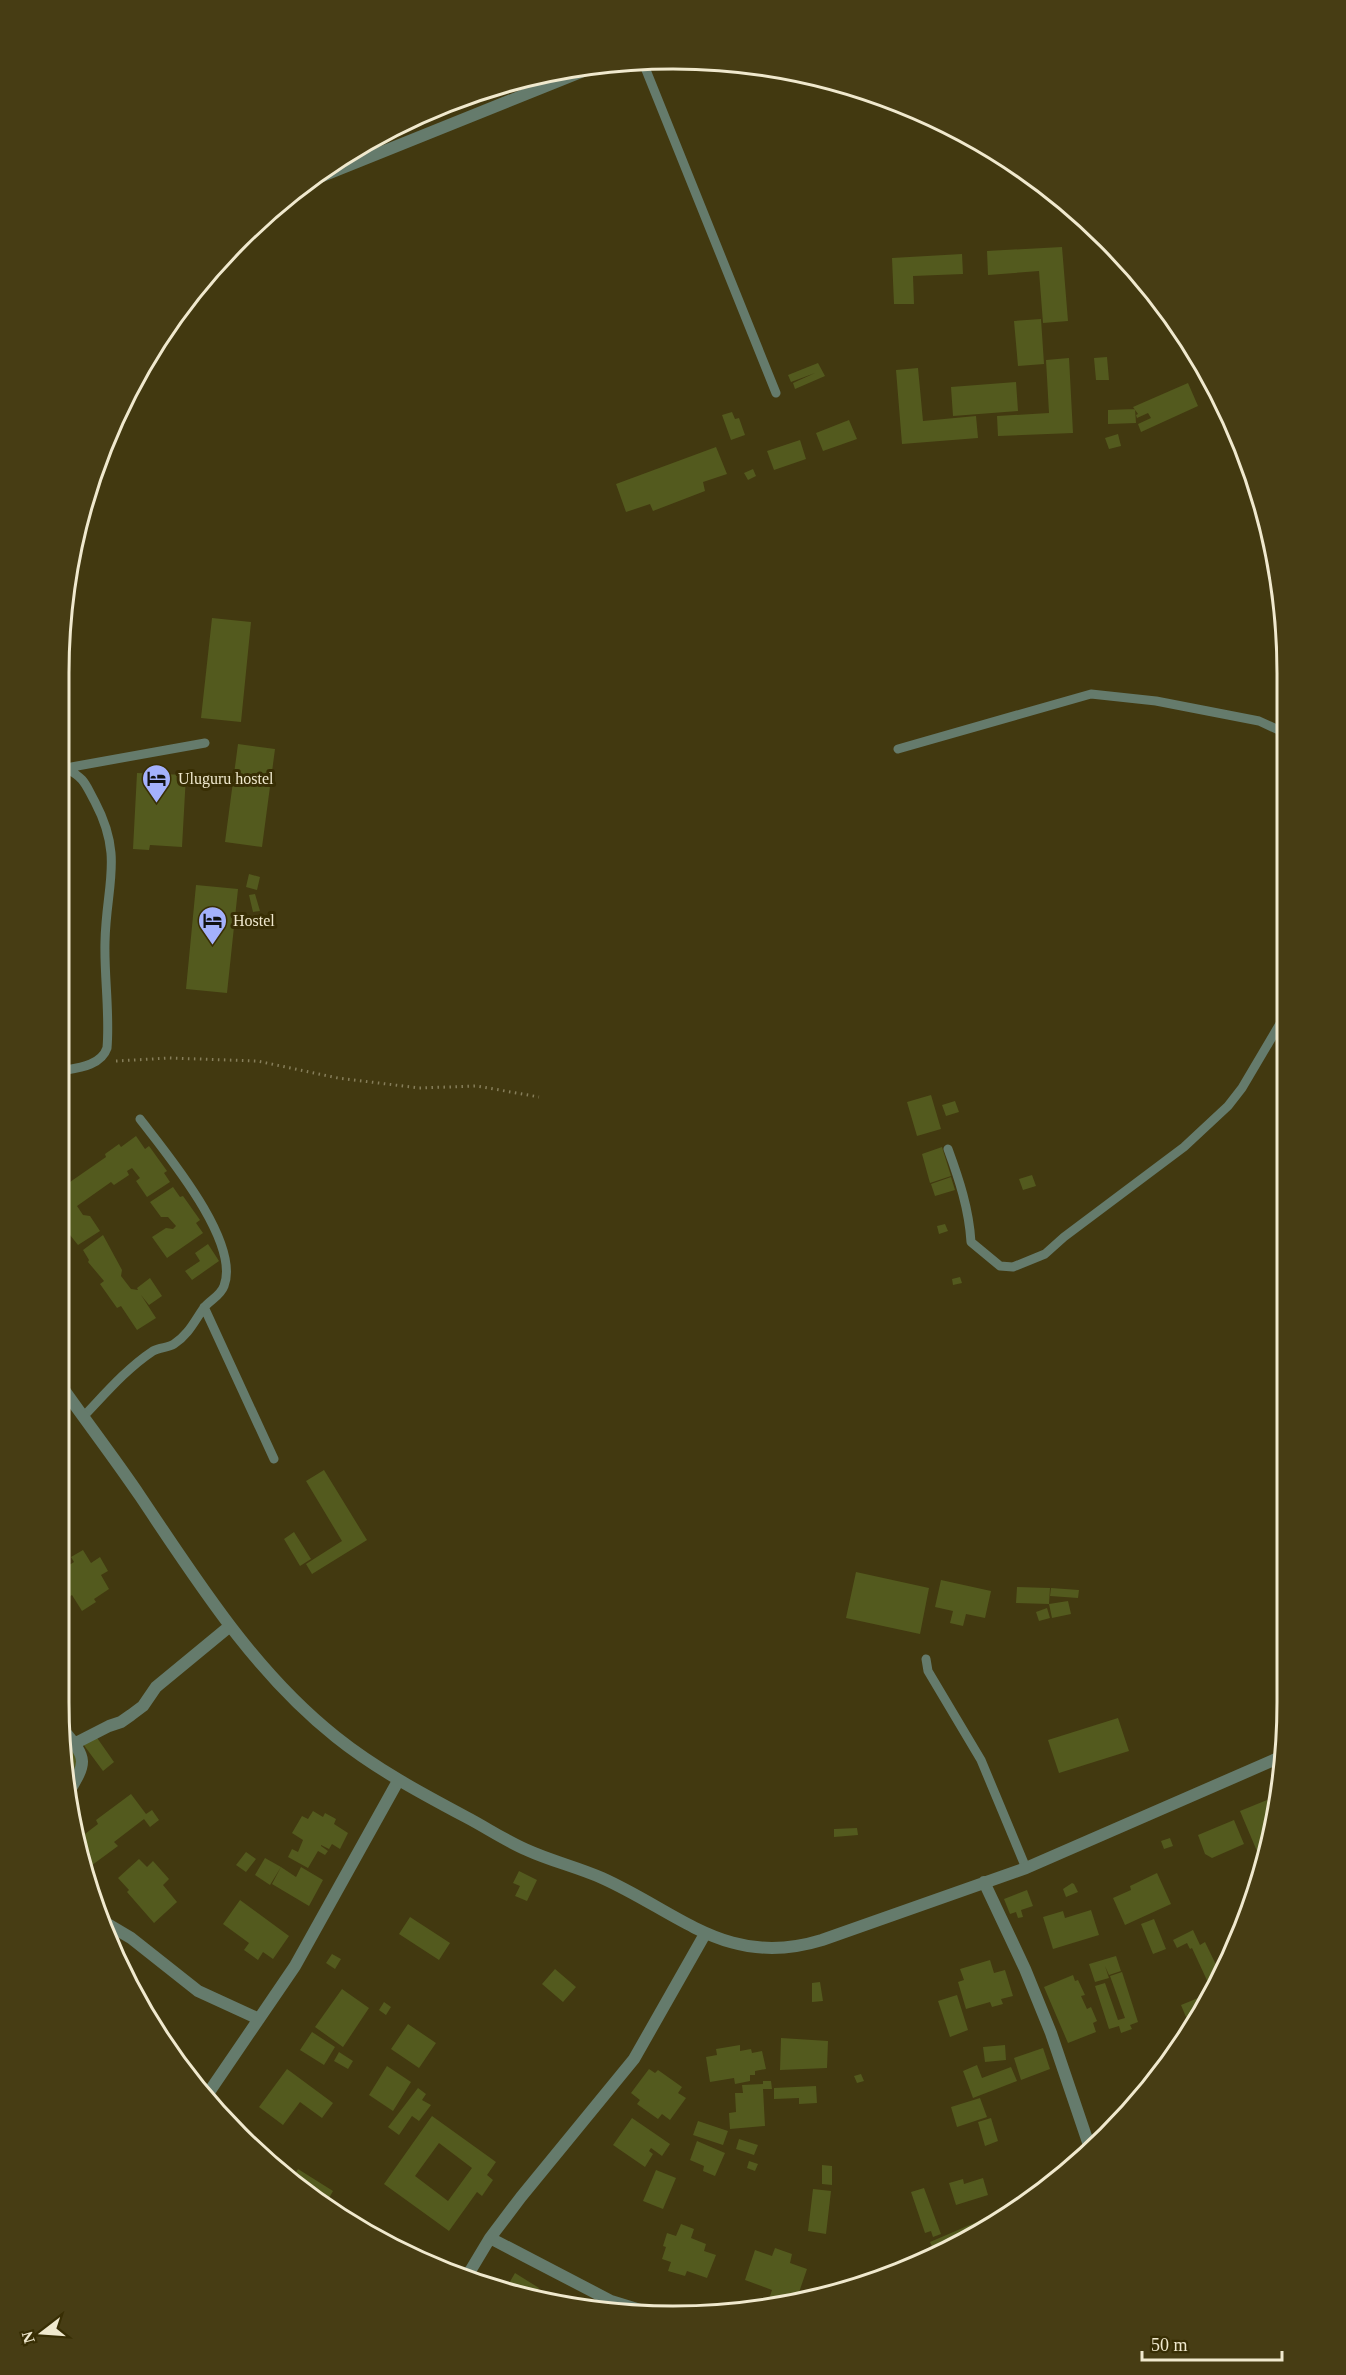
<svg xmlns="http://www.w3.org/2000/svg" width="1346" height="2375" font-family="'Times New Roman',serif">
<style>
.building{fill:#535a1e;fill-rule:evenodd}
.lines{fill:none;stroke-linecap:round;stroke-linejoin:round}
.path{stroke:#867e5a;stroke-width:3;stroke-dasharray:1.5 4.5;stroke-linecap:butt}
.service{stroke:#657b6c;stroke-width:9}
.minor{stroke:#657b6c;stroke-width:12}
.labels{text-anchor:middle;stroke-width:6;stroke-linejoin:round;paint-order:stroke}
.poi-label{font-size:16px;fill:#f0e9ce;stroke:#382e04;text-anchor:start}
.rim{fill:none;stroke:#f0e9ce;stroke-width:3}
</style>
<rect width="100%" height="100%" fill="#423910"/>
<path class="building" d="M1062,247L1068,321L1043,323L1039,271L988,275L987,251Z
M962,254L963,274L913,276L914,304H894L892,258Z
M1041,319L1044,364L1018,366L1014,321Z
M1107,357L1109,380H1096L1094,358Z
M1069,358L1073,433L998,436L997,416L1049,413L1046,360Z
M818,363L825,376L795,389L793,383L815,373L791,382L788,375Z
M918,368L923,421L976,416L978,438L902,444L896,370Z
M1016,382L1018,411L953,416L951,387Z
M1188,383L1198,406L1141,432L1138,424L1151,418L1148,413L1137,418L1136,415L1138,414L1133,407Z
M1135,409L1136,423L1108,424V410Z
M732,412L735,419L739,418L745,435L731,440L722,415Z
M849,420L857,439L823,451L816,433Z
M1118,434L1121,446L1109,449L1105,438Z
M800,440L806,459L774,470L767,451Z
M716,447L727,474L703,482L705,491L653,511L650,504L626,512L616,484Z
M753,469L756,476L748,480L744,473Z
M212,618L251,622L241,722L201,718Z
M238,744L275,749L262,847L225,842Z
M137,773L186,775L182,847L150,845L149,850L133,849Z
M249,874L260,877L257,890L246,887Z
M196,885L238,889L227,993L186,989Z
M255,894L260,911L253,912L249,895Z
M931,1095L941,1129L917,1136L907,1102Z
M955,1101L959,1112L946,1116L942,1105Z
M136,1136L145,1149L149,1146L167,1171L164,1173L170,1182L147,1197L136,1181L140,1178L132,1168L127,1171L129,1175L114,1185L111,1182L77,1206L83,1215L90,1216L100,1231L78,1245L70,1235L67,1237L62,1230V1185L69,1180L70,1182L106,1157L105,1154L119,1144L121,1147Z
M942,1147L951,1176L930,1183L922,1154Z
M1032,1175L1036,1186L1023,1190L1019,1179Z
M951,1177L955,1190L935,1196L931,1184Z
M173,1187L180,1197L183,1196L200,1220L196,1223L203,1233L167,1258L152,1237L166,1228L173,1229L176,1226L168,1217H161L150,1202Z
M945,1224L948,1231L939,1234L937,1226Z
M103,1235L122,1270L121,1276L131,1289L138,1290L137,1288L150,1278L162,1296L149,1305L141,1295L156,1318L137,1330L121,1306L117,1308L100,1284L104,1281L88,1262L89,1260L83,1250Z
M208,1244L219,1261L192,1280L185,1271L200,1261L195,1253Z
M960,1277L962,1283L953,1285L952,1279Z
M324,1470L367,1540L312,1574L306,1564L342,1541L306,1481Z
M294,1532L311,1559L300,1566L284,1539Z
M83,1550L91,1563L100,1557L108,1571L101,1575L109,1589L94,1599L96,1602L82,1611L72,1595L63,1601V1569L74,1562L71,1557Z
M856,1572L929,1588L920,1634L846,1618Z
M941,1580L991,1591L985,1618L966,1614L963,1626L950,1623L953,1611L935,1607Z
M1017,1587L1050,1588L1049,1604L1016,1603Z
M1051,1588L1079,1590L1078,1598L1050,1596Z
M1068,1601L1071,1614L1052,1618L1049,1604Z
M1047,1608L1050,1618L1039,1621L1036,1612Z
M1118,1718L1129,1751L1059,1773L1048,1740Z
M95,1735L114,1762L103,1771L83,1744Z
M71,1750L82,1762L72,1771L70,1768L64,1773V1756Z
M131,1794L146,1814L152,1810L159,1820L150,1827L144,1819L114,1842L118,1846L84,1871L77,1840L98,1824L96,1820Z
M1267,1800L1270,1806L1274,1805L1262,1863L1240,1811Z
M313,1811L323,1817L325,1813L336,1819L334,1824L348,1833L340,1849L332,1844L329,1849L321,1845V1846L328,1851L325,1855L318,1851L308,1868L288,1857L292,1849L298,1852L303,1840L292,1833L302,1816L308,1819Z
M1234,1820L1244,1844L1212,1858L1205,1854L1198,1835Z
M857,1828L858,1835L834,1837V1829Z
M1170,1838L1173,1846L1164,1849L1161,1841Z
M246,1852L256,1859L246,1872L236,1865Z
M265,1858L281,1867L270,1885L255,1875Z
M139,1859L147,1867L153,1861L169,1879L163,1885L177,1902L154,1923L127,1892L129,1890L118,1878Z
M281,1867L296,1877L301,1867L323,1880L309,1906L272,1884Z
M519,1871L537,1880L527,1901L515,1896L520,1886L513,1883Z
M1157,1873L1171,1904L1125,1925L1113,1898L1131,1890L1130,1886Z
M1072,1883L1074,1884L1078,1892L1066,1897L1063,1889Z
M1027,1890L1033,1906L1021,1910L1023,1917L1018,1918L1016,1912L1010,1914L1004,1899Z
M240,1900L289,1936L273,1959L263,1952L258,1960L244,1950L249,1943L223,1924Z
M1091,1910L1099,1935L1053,1949L1043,1917L1063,1911L1065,1918Z
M410,1917L450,1943L439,1960L399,1934Z
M1154,1919L1166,1949L1153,1954L1141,1924Z
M1193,1930L1200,1945L1205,1942L1221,1975L1215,1987L1211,1989L1192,1948L1190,1949L1187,1943L1177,1948L1173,1940Z
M332,1954L341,1959L335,1969L326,1963Z
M1116,1956L1121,1971L1109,1975L1105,1966L1109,1978L1095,1982L1089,1964Z
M990,1960L994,1973L1005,1970L1013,1996L1001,1999L1003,2004L992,2007L990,2002L966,2009L958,1982L964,1980L960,1969Z
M555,1969L576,1987L563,2002L542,1984Z
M1122,1972L1138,2022L1130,2025L1132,2029L1121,2033L1119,2026L1109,2029L1095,1986L1105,1983L1118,2020L1125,2018L1110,1976Z
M1073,1975L1075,1981L1078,1980L1085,1995L1081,1996L1087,2009L1091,2007L1097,2021L1093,2023L1096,2032L1068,2043L1044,1987Z
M820,1982L823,2001L812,2002V1983Z
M342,1989L369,2008L343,2047L315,2027Z
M1213,1992L1205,2009L1186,2017L1181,2005Z
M957,1995L968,2030L950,2037L938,2001Z
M384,2002L391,2007L386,2015L379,2010Z
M408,2024L436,2043L419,2068L391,2049Z
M312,2032L335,2047L324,2065L300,2050Z
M781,2038L828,2041L827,2068L780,2070Z
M740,2045V2051L751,2049L752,2053L762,2051L766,2069L755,2071V2075H750V2081L735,2084L734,2078L710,2082L706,2057L717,2055L716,2049Z
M1005,2045L1006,2060L985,2062L983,2047Z
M1043,2048L1050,2069L1021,2080L1014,2058Z
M339,2052L353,2061L348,2069L334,2061Z
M977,2065L982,2078L1011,2067L1017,2081L973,2098L963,2071Z
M387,2066L411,2082L393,2111L369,2095Z
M287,2069L333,2103L322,2118L300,2102L283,2125L259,2107Z
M649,2069L655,2073L658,2070L682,2087L678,2093L686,2098L670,2120L662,2114L658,2119L637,2104L640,2100L631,2093Z
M861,2074L864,2081L857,2083L854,2076Z
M763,2081H771L772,2089H763L765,2126L730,2129L729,2113L736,2112L735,2093H743L742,2085L763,2084Z
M816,2086L817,2103L799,2104V2098L774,2099V2088Z
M418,2088L426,2094L422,2100L431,2105L419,2121L412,2116L399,2135L388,2127Z
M980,2098L987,2117L957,2127L951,2107Z
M432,2116L496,2162L487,2175L493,2180L482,2196L477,2192L449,2231L384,2184ZM439,2143L472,2168L448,2201L415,2176Z
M632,2118L670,2144L662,2156L651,2148L649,2151L653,2154L645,2167L613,2145Z
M991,2118L998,2141L985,2146L978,2122Z
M698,2121L728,2131L723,2145L693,2135Z
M739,2139L758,2145L754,2155L736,2149Z
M697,2141L725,2153L715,2176L703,2171L704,2166L690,2160Z
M749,2161L758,2164L755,2171L747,2168Z
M1076,2162L1077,2165L1055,2181L1052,2171Z
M822,2165L832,2166V2185L822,2184Z
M298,2169L333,2191L324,2207L291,2180Z
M656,2170L676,2178L663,2209L643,2201Z
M983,2178L988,2195L956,2205L949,2183L963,2179L964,2184Z
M924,2188L941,2234L933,2237L931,2231L925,2233L911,2192Z
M813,2189L831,2191L826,2234L808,2231Z
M1000,2212L1002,2218L981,2234L936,2256L930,2242Z
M351,2220L364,2229L365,2226L389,2241L387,2245L349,2223Z
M681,2224L694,2229L691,2238L706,2244L704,2251L716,2255L707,2278L687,2271L685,2276L668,2271L671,2262L662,2259L666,2247L663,2246L667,2233L676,2236Z
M775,2248L792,2254L790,2263L807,2269L795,2304L780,2306L768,2302L772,2290L745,2280L755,2250L772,2256Z
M515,2273L539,2288L532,2299L504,2292Z"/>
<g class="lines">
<path class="path" d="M116,1061L169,1058L257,1061L338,1078L419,1088L477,1086L539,1097"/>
<path class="service" d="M642,60L776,393
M898,749L1091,694L1156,701L1259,721L1283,732
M66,768L205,743
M61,1071C77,1068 101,1066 107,1048C110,1013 104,977 105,942C106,885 124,857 95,802C84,782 86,780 66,768
M948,1149C959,1179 969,1209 971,1242L1000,1266L1013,1267L1045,1254L1064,1237L1184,1147L1228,1106L1242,1088L1284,1017
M204,1307L274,1459
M83,1417C105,1394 126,1369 153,1351C160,1347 168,1348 174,1344C188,1335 194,1322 203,1309C209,1300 220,1297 224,1286C241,1242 166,1153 140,1119
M926,1659L928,1671L981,1760L1026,1868"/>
<path class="minor" d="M300,185L596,66
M62,1387C88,1424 115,1459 140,1496C198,1582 254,1672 336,1737C376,1769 421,1793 466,1817C487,1828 506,1841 527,1850C551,1861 577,1867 602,1878C680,1913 728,1969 822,1940L1026,1868L1283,1756
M64,1731C89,1760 86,1763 67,1795
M64,1749L109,1726L121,1722L131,1715L143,1706L156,1687L230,1626
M984,1882L1025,1969L1051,2033L1091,2151
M99,1919L131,1938L198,1991L259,2019
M205,2098L295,1966L398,1781
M490,2238L611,2301L650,2313
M466,2278L490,2238L521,2197L634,2059L705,1934"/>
</g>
<defs>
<symbol id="hotel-pin" viewBox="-11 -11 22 30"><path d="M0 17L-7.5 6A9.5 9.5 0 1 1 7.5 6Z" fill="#a4b1fc" stroke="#382e04"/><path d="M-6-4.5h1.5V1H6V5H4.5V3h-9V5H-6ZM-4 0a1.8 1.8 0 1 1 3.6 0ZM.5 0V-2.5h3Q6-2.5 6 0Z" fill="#111"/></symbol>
</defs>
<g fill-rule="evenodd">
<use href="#hotel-pin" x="140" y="762" width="33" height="45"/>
<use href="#hotel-pin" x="196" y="904" width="33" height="45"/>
</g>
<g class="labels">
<g class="poi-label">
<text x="178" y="784">Uluguru hostel</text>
<text x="233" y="926">Hostel</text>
</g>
</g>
<path d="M0 0H1346V2375H0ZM673 69H673A604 604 0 0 1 1277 673V1702A604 604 0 0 1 673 2306H673A604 604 0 0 1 69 1702V673A604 604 0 0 1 673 69Z" fill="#473d14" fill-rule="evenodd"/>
<path class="rim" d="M673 69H673A604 604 0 0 1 1277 673V1702A604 604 0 0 1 673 2306H673A604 604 0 0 1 69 1702V673A604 604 0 0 1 673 69Z"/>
<g transform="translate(42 2333) rotate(253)" stroke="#382e04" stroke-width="4.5" paint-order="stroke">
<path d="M0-4.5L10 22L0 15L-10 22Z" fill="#f0e9ce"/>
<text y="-9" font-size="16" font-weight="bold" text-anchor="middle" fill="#f0e9ce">N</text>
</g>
<path d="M1142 2351v9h140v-9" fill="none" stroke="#f0e9ce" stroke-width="3"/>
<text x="1151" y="2351" font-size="18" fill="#f0e9ce" stroke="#382e04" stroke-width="4.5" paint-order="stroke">50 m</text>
</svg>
